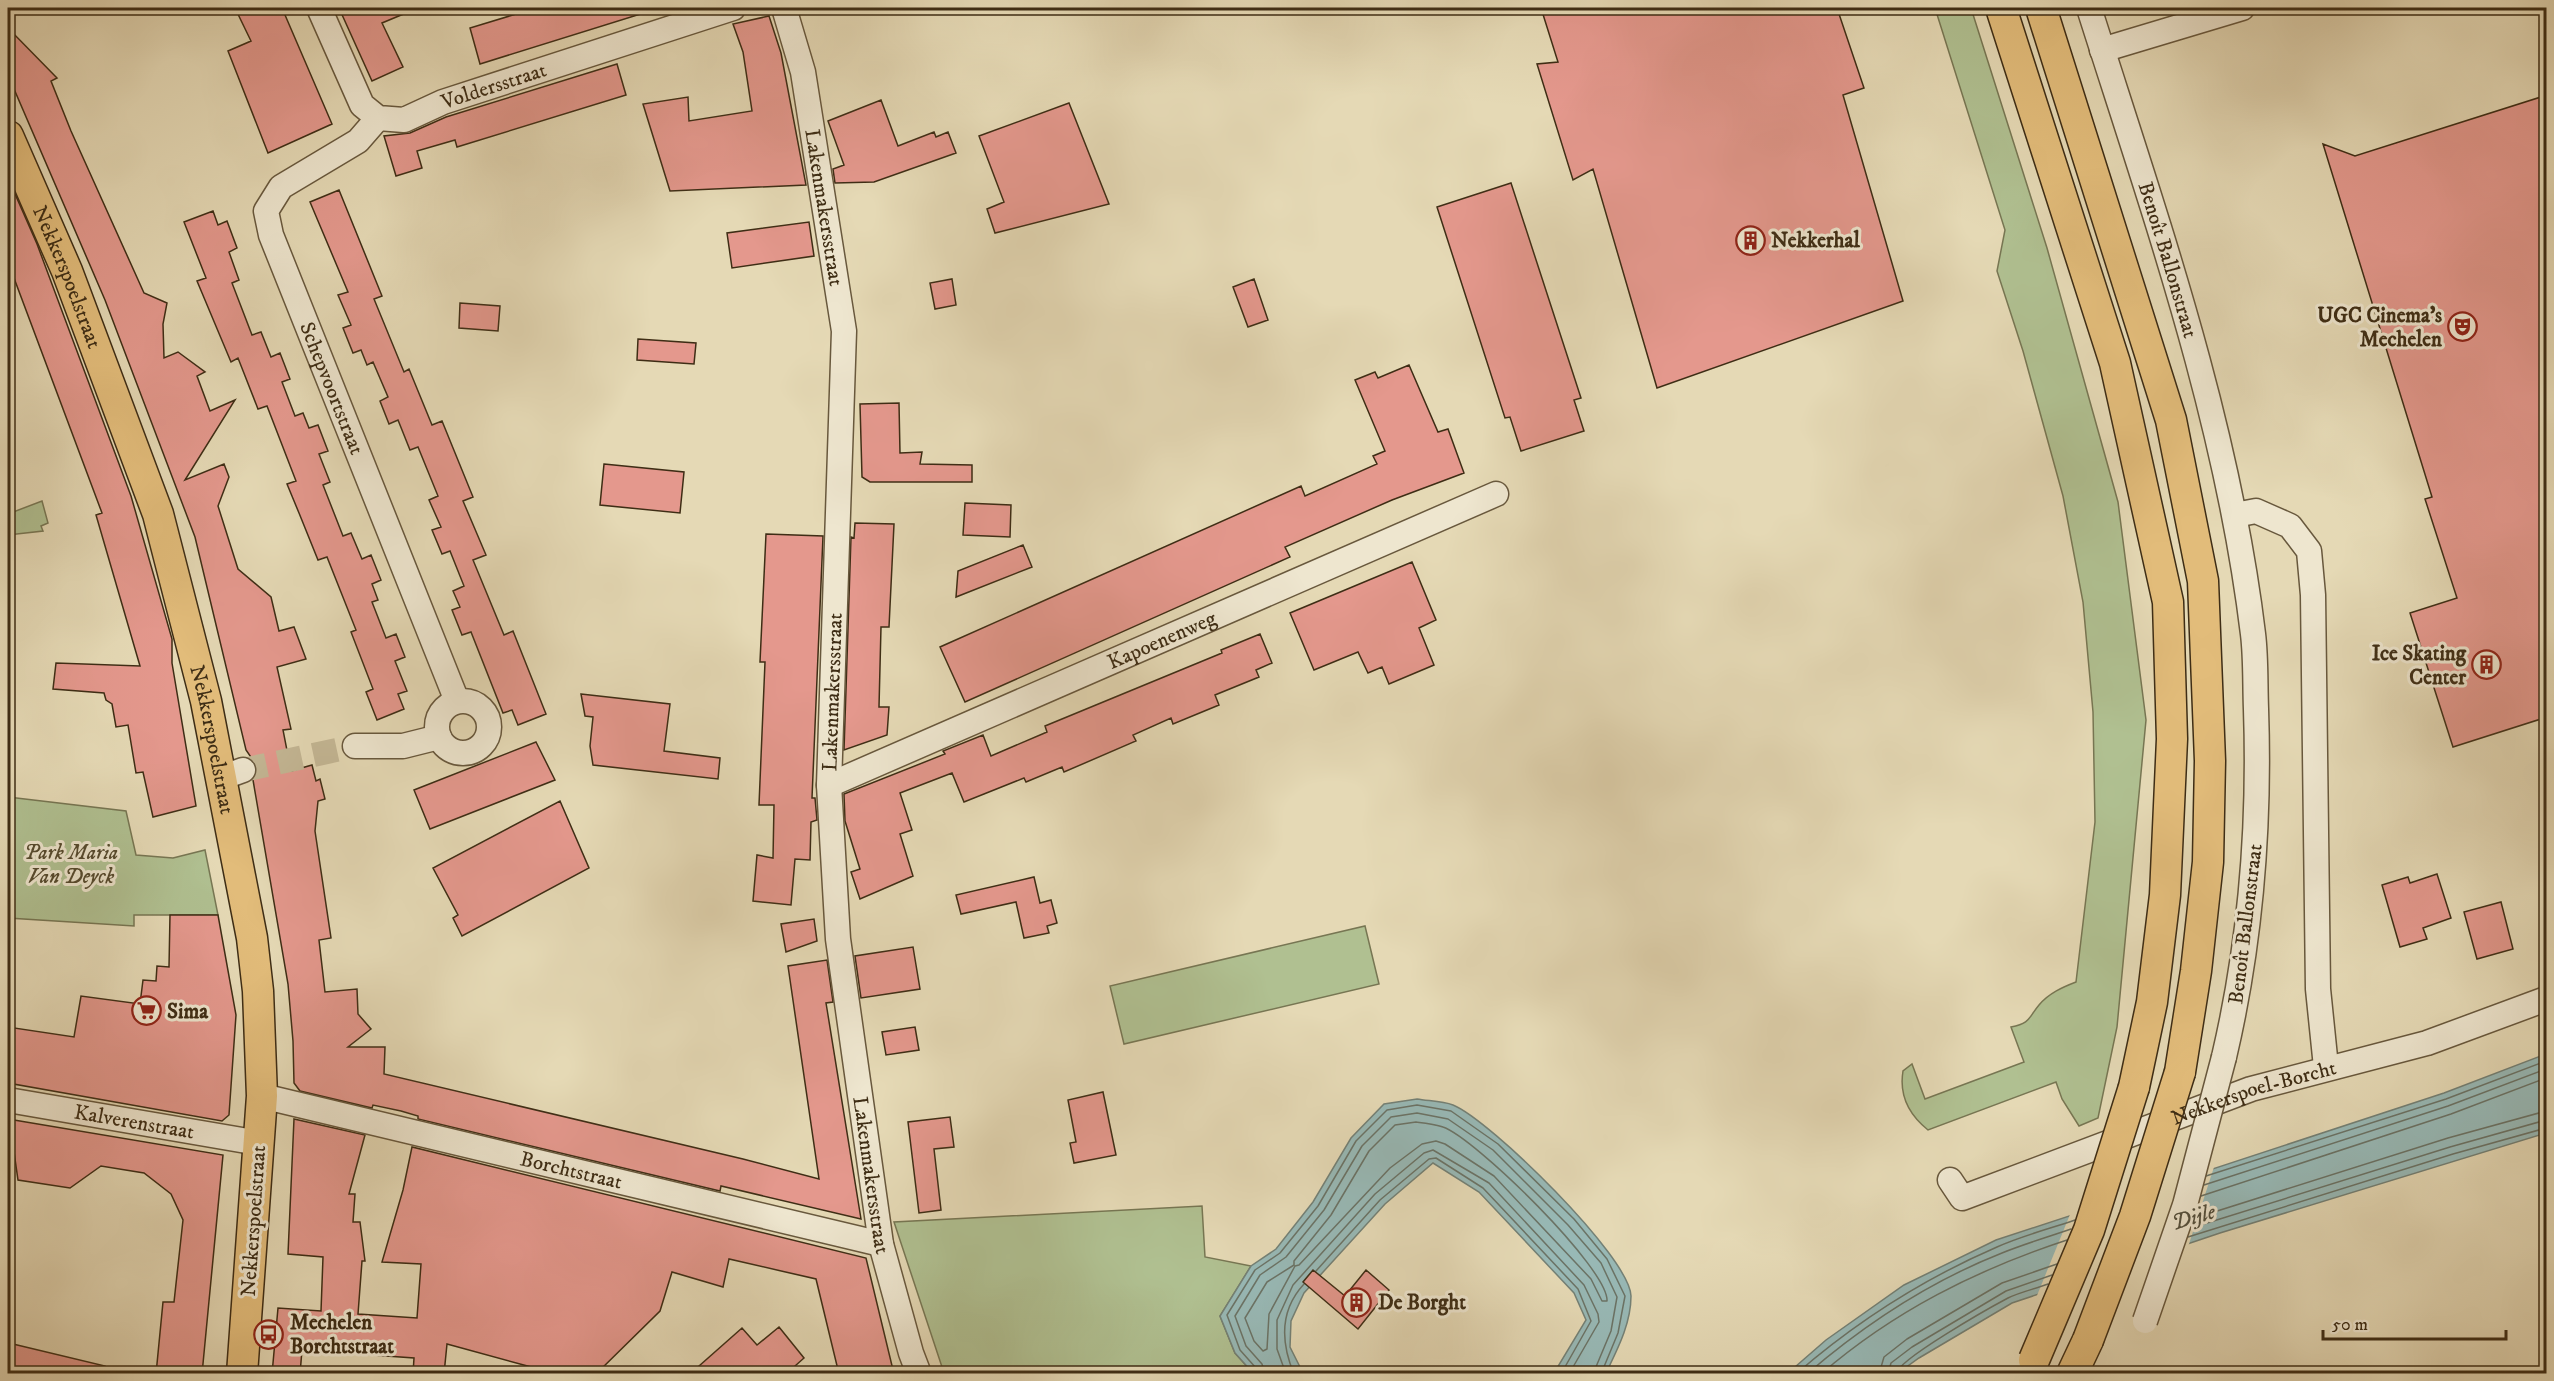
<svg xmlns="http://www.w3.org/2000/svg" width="2554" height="1381" font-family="'IM FELL DW Pica',serif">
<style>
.green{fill:#b0c091;stroke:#777653;stroke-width:1.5}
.water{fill:#98b9b6;stroke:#748176;stroke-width:1.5}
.pier{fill:#e5d9b5}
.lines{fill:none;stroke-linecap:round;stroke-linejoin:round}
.shore{stroke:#6b7366;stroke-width:1.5}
.building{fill:#e4988d;stroke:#3e2d15;stroke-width:1.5}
.minor-tunnel{stroke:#c4b795;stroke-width:24;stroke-dasharray:24 12;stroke-linecap:butt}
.minor-casing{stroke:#68583d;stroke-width:27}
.major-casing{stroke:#3e2d15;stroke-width:33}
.minor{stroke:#eee6cf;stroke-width:24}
.major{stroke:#e2bc7a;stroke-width:30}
.minor-bridge-casing{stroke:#68583d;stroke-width:27;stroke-linecap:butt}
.major-bridge-casing{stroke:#3e2d15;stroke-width:33;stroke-linecap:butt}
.minor-bridge{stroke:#eee6cf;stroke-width:24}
.major-bridge{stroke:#e2bc7a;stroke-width:30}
.labels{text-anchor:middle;stroke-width:6;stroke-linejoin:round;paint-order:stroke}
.street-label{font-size:21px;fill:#3e2d15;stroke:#eee6cf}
.poi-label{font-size:21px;font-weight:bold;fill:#3e2d15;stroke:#eee6cf;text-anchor:start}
.park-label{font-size:21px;font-style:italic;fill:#554a2e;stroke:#eee6cf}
.water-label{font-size:22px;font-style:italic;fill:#54503d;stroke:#eee6cf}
</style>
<rect width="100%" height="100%" fill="#e5d9b5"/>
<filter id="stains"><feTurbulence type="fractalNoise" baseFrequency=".00333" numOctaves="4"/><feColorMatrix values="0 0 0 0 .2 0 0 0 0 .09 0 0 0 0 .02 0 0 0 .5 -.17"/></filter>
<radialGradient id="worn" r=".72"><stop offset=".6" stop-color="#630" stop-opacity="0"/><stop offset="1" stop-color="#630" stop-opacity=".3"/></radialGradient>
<path class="green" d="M1935,8H1971L2047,248L2118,502L2146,720L2117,1027L2098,1118L2079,1126L2062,1099L2056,1082L1928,1130C1908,1114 1899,1095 1903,1071L1912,1064L1925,1099L2024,1062L2011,1027C2031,1023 2028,1018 2039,1005C2049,993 2063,987 2076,982L2095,822L2093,712L2083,602L2063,496L2023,351L1997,271L2005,230Z
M42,501L48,523L41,526L43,531L8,535V514Z
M8,797L126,811L136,855L173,858L205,850L218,915H134V926L8,918Z
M1365,926L1379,984L1124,1044L1110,986Z
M1202,1206L1205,1257L1251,1266L1220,1316L1235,1353L1253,1373H944L894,1222Z"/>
<path class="water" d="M2546,1054V1133L2220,1233L2012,1303L1919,1358L1898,1373L1787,1374L1826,1340L1904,1285L1996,1240L2444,1093Z
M1417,1099C1428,1101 1442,1101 1453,1105C1490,1120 1630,1257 1631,1296C1631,1324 1617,1350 1606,1373H1554L1586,1320L1574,1293L1479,1192L1433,1163L1385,1204L1304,1293L1291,1321L1290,1347L1303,1373H1253L1235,1353L1220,1316L1251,1266L1276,1249L1313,1202L1351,1138L1384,1104Z"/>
<path class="pier" d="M2215,1164L2188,1247L2036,1298L2071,1212Z"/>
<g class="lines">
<path class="shore" d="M1416,1122C1425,1123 1435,1124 1443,1127C1475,1138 1609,1269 1607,1301H1602L1591,1279L1494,1176L1445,1144L1436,1141L1422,1144L1390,1168L1299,1265L1295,1266L1269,1314L1267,1349L1263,1351L1254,1341L1245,1318L1267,1282L1294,1265V1261L1331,1215L1369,1151L1395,1125Z
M2206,1176L2446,1099L2546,1061
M2204,1185L2448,1106L2546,1069
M2201,1196L2451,1114L2546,1078
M2195,1218L2448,1138L2546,1111
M2191,1228L2450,1147L2546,1120
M2188,1237L2453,1154L2546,1128
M1316,1271L1380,1200L1429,1159L1436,1158L1483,1188L1578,1289L1591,1321L1561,1374
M1257,1374L1256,1368L1240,1350L1227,1315L1255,1270L1280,1253L1318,1206L1356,1141L1387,1110L1417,1105L1451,1111L1498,1144L1574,1219L1607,1259L1625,1296L1618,1333L1601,1374
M1265,1374L1262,1364L1246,1346L1235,1316L1260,1275L1286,1257L1324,1210L1362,1146L1391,1117L1417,1113L1448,1119L1493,1150L1568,1225L1601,1263L1617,1297L1611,1331L1593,1374
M1286,1374L1277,1349V1320L1293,1285L1375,1194L1424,1153L1433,1150L1489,1183L1584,1285L1598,1314L1599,1322L1569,1374
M1294,1374C1281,1343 1279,1311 1304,1284
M1796,1374C1857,1321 1923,1279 1997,1247C2021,1236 2049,1229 2075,1220
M1807,1374C1865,1324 1931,1281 2002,1253C2024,1244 2048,1237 2071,1229
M1821,1374C1894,1311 1976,1270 2067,1240
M1879,1374L1884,1357L1907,1339L2002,1283L2057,1264
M1888,1374L1891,1363L1912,1347L2006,1291L2052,1275
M1896,1374C1897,1360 1991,1307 2008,1298C2020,1292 2035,1289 2048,1284"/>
</g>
<path class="building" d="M235,8H282L332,124L268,153L228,51L251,41Z
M339,8H418L382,23L403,67L372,81Z
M536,8H646L647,12L480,64L470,28Z
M1541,8H1837L1864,88L1843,95L1903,301L1657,388L1593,169L1573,180L1537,64L1558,62Z
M769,16L781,53L806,185L670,191L643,104L688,97L689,121L752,111L743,52L733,24Z
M8,28L57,78L51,81L71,131L144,293L167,303L163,324L164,358L178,352L205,372L197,376L210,411L235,400L185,480L224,464L229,477L218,506L238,569L271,597L279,631L294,627L306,659L277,667L291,729L283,730L291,771L312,765L316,781L320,779L325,799L318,801L315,831L331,938L319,940L325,992L357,989L358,1014L371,1029L348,1047H385L384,1074L743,1159L819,1179L788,966L827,960L833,1002L826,1003L827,1009L861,1219L721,1186L720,1191L418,1119V1116L401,1111L373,1105L372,1108L300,1091L294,1083L293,1041L288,984L253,780L257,766L246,750L195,537L105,300L8,75Z
M617,64L626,95L457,147L455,140L417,151L422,168L396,176L384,136L410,133L446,117Z
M2547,95V717L2453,747L2410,613L2457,598L2425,499L2432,497L2323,144L2355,156Z
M881,100L898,146L934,132L936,137L948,132L956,153L874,182L835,183L833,169L844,165L828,121Z
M1069,103L1109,204L995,233L987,209L1004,202L979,136Z
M8,178L37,244L131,496L172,639V663L196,806L153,817L143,772L136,773L128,725L116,727L112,704L106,700L104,693L53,689L56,663L140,666L96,515L102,513L8,262Z
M1511,183L1581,398L1574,400L1584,431L1521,451L1510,417L1505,418L1437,207Z
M339,190L382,296L374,299L404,372L409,369L432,425L442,421L473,497L463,501L486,555L473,560L504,635L513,631L546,714L518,725L512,710L503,713L471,632L462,635L452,610L460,607L453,591L464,586L450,551L442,554L432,530L441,527L429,500L438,496L418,447L410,450L398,420L389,424L380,401L388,397L373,362L367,365L361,350L353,353L343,328L351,325L338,295L348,292L310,202Z
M213,211L218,225L227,221L237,248L229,252L239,280L232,283L252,335L261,332L271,357L280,353L290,379L282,382L295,416L303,413L309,428L318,425L328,451L319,454L330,482L323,485L343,536L351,533L362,559L371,555L381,580L372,584L378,600L372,602L386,638L396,634L405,657L395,661L407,691L398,694L404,709L377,720L366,692L373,689L351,632L356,630L327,557L318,560L299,513L287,484L296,481L267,406L258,409L238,358L231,362L197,281L206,278L184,222Z
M809,222L814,256L732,268L727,233Z
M952,279L956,305L935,309L930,283Z
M1254,279L1268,320L1248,327L1233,287Z
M460,303L500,306L498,331L459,328Z
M638,339L696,343L694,364L637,360Z
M1409,365L1438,432L1448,429L1464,473L1392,500L1285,547L1290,557L965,702L940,647L1301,486L1305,496L1377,464L1373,456L1385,451L1355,380L1375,372L1378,378Z
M899,403L900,453L922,452L920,464L972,465V482H870L862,477L860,404Z
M604,464L684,472L680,513L600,505Z
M965,503L1011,505L1010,537L963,535Z
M855,523L894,524L889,627H881L879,707H889L887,735L844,750L851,537L854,538Z
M766,534L823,536L812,798H815L817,820L811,822L810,860L795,859L791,905L753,901L757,855L773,858L774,805H759L765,662H760Z
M1023,545L1032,567L956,597L958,571Z
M1412,562L1436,620L1419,628L1434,665L1389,684L1382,667L1368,673L1358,652L1314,670L1290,613Z
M1260,634L1272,663L1256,670L1259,677L1215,695L1219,705L1173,724L1171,718L1133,735L1136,741L1064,772L1062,767L1026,782L1024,778L964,802L952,773L900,793L912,830L900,834L913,876L860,899L851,872L860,869L845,821L844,794L945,754L943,751L983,735L991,756L1047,732L1045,726L1222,653L1221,650Z
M581,694L670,704L664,751L720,758L718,779L593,765L590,746L593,717L585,716Z
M536,742L555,780L430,829L414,790Z
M560,801L589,868L462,936L453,918L458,915L433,868Z
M2437,874L2451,918L2423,928L2427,939L2400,947L2382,885L2408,877L2410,883Z
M1034,877L1040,903L1051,900L1057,923L1047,926L1049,933L1024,938L1016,902L961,914L956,895Z
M2501,902L2513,949L2477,959L2464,912Z
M170,915H218L236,1015L229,1115L222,1121L8,1083V1027L74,1037L81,996L140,1004L143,980L156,981L157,966L169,967Z
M814,919L817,941L786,952L781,924Z
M913,947L920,989L861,998L855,956Z
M915,1027L919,1050L886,1055L882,1032Z
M1103,1092L1116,1155L1074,1163L1070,1143L1076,1142L1068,1100Z
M950,1117L954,1147L934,1149L941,1210L919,1213L908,1122Z
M8,1119L223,1155L202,1374H156L163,1302H174L183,1220L171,1194L144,1173L101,1166L70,1188L18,1180L14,1152L8,1151Z
M294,1119L365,1135L349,1194H355L353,1222H360L365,1261H362L358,1314L417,1318L421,1264L382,1262L403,1190L412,1147L866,1258L894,1374H839L816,1279L729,1259L723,1287L672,1272L660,1311L596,1374H525L531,1367L447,1344L444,1374H413L414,1358L302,1350L300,1374H272L278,1308L321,1311L323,1257L288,1254Z
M1313,1270L1345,1296L1366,1270L1389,1290L1358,1329L1303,1282Z
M779,1327L804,1358L786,1374H690L742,1328L757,1345Z
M13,1344L105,1366L104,1374H8Z"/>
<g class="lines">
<path class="minor-tunnel" d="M243,770L355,746"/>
<defs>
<g id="minor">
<path id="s1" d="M319,8L362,105L378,118L404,120L443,102L733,8"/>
<path id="s2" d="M784,8L803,72L844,331L829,785L838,939L881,1244L911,1353L919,1374"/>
<path id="s3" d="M2089,8C2154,213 2227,418 2253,634C2256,658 2255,684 2256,709C2260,827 2251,942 2224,1057"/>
<path d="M2102,50L2242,8"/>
<path id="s4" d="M378,118L358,141L281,187L266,211L271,235L457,701"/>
<path d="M2235,515L2256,511L2290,526L2309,551L2313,595L2318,989L2326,1067"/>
<circle cx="463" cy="727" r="26"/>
<path d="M355,746H403L439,737"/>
<path d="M221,778L243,770"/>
<path id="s5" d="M829,785L1496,494"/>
<path id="s6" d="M262,1096L881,1244"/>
<path id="s7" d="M8,1100L259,1143"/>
<path id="s8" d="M1950,1180L1962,1198L2251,1089L2427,1043L2546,999"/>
</g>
<g id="major">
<path d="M2001,8L2115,363L2168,602L2172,739L2165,895L2152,1002L2134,1087"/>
<path d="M2041,8L2171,420L2203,581L2210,761L2208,862L2196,971L2180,1072"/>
<path id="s9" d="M8,136L67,271L158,514L206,701L252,938L258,991L262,1096L242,1374"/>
<path d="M2072,1374L2088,1340"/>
</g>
</defs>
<use href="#minor" class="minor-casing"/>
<use href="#major" class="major-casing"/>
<use href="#minor" class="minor"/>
<use href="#major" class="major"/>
<defs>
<path id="minor-bridge" d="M2145,1321L2185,1205L2224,1057"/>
<path id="major-bridge" d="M2088,1340L2135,1216L2180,1072
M2034,1360L2089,1230L2134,1087"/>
</defs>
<use href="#minor-bridge" class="minor-bridge-casing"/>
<use href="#major-bridge" class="major-bridge-casing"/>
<use href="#minor-bridge" class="minor-bridge"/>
<use href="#major-bridge" class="major-bridge"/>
</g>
<defs>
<symbol id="building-ring" viewBox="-11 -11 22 22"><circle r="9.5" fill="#eee6cf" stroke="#8f2418" stroke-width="1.5"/><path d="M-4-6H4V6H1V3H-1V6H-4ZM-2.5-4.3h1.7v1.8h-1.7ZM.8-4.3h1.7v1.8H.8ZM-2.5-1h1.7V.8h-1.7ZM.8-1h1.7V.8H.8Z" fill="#8f2418"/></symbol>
<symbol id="theatre-ring" viewBox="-11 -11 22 22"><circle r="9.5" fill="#eee6cf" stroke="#8f2418" stroke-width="1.5"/><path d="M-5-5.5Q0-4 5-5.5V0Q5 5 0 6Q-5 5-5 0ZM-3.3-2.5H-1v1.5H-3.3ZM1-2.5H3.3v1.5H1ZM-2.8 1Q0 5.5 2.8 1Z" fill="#8f2418"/></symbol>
<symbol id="supermarket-ring" viewBox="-11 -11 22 22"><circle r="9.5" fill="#eee6cf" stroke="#8f2418" stroke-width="1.5"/><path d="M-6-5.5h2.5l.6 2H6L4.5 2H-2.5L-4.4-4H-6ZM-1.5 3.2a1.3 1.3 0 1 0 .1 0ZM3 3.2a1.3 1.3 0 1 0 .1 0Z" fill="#8f2418"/></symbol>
<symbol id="bus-ring" viewBox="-11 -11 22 22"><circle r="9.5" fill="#eee6cf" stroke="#8f2418" stroke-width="1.5"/><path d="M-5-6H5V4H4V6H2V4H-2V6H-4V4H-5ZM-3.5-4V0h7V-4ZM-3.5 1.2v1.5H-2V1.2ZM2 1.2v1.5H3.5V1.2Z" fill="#8f2418"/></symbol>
</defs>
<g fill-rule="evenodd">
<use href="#building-ring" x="1734" y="224" width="33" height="33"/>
<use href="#theatre-ring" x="2446" y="310" width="33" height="33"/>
<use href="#building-ring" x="2470" y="648" width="33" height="33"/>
<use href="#supermarket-ring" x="130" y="994" width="33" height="33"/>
<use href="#building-ring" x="1340" y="1286" width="33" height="33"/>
<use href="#bus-ring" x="252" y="1318" width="33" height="33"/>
</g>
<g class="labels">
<g class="street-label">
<text dy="7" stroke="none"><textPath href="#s1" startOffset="249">Voldersstraat</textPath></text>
<text dy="7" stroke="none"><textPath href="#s2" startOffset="204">Lakenmakersstraat</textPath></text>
<text dy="7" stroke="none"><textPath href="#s3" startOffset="264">Benoît Ballonstraat</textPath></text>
<text dy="7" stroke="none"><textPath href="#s9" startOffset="153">Nekkerspoelstraat</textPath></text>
<text dy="7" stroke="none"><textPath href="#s4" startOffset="338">Schepvoortstraat</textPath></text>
<text dy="7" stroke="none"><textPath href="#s5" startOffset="363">Kapoenenweg</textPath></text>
<text transform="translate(832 692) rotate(-88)" y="7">Lakenmakersstraat</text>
<text dy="7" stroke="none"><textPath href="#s9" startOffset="639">Nekkerspoelstraat</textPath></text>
<text transform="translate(2245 924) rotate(-83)" y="7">Benoît Ballonstraat</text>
<text dy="7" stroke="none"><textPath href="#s8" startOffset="332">Nekkerspoel-Borcht</textPath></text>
<text dy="7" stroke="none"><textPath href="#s7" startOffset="128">Kalverenstraat</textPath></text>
<text dy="7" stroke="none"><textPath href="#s6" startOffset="318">Borchtstraat</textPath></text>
<text dy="7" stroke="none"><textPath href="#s2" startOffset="1176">Lakenmakersstraat</textPath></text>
<text transform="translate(253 1221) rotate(-86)" y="7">Nekkerspoelstraat</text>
</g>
<g class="poi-label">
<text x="1771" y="247">Nekkerhal</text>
<text x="2442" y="322" text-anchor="end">UGC Cinema's<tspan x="2442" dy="24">Mechelen</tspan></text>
<text x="2466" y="660" text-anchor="end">Ice Skating<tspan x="2466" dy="24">Center</tspan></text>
<text x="167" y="1018">Sima</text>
<text x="1378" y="1309">De Borght</text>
<text x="290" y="1329">Mechelen<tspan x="290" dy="24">Borchtstraat</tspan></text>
</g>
<g class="park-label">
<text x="71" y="859">Park Maria<tspan x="71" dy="24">Van Deyck</tspan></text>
</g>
<g class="water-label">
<text transform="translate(2193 1216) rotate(-17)" y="8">Dijle</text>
</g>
</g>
<rect width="2554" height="1381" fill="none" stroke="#e5d9b5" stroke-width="30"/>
<rect x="9" y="9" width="2536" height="1363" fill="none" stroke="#3e2d15" stroke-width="3"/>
<rect x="15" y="15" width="2524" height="1351" fill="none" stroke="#3e2d15" stroke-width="1.5"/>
<path d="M2323 1330v9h183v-9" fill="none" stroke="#3e2d15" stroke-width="3"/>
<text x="2332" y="1330" font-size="18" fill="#3e2d15" stroke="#eee6cf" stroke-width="4.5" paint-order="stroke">50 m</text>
<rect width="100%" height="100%" filter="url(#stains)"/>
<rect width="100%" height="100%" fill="url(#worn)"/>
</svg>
